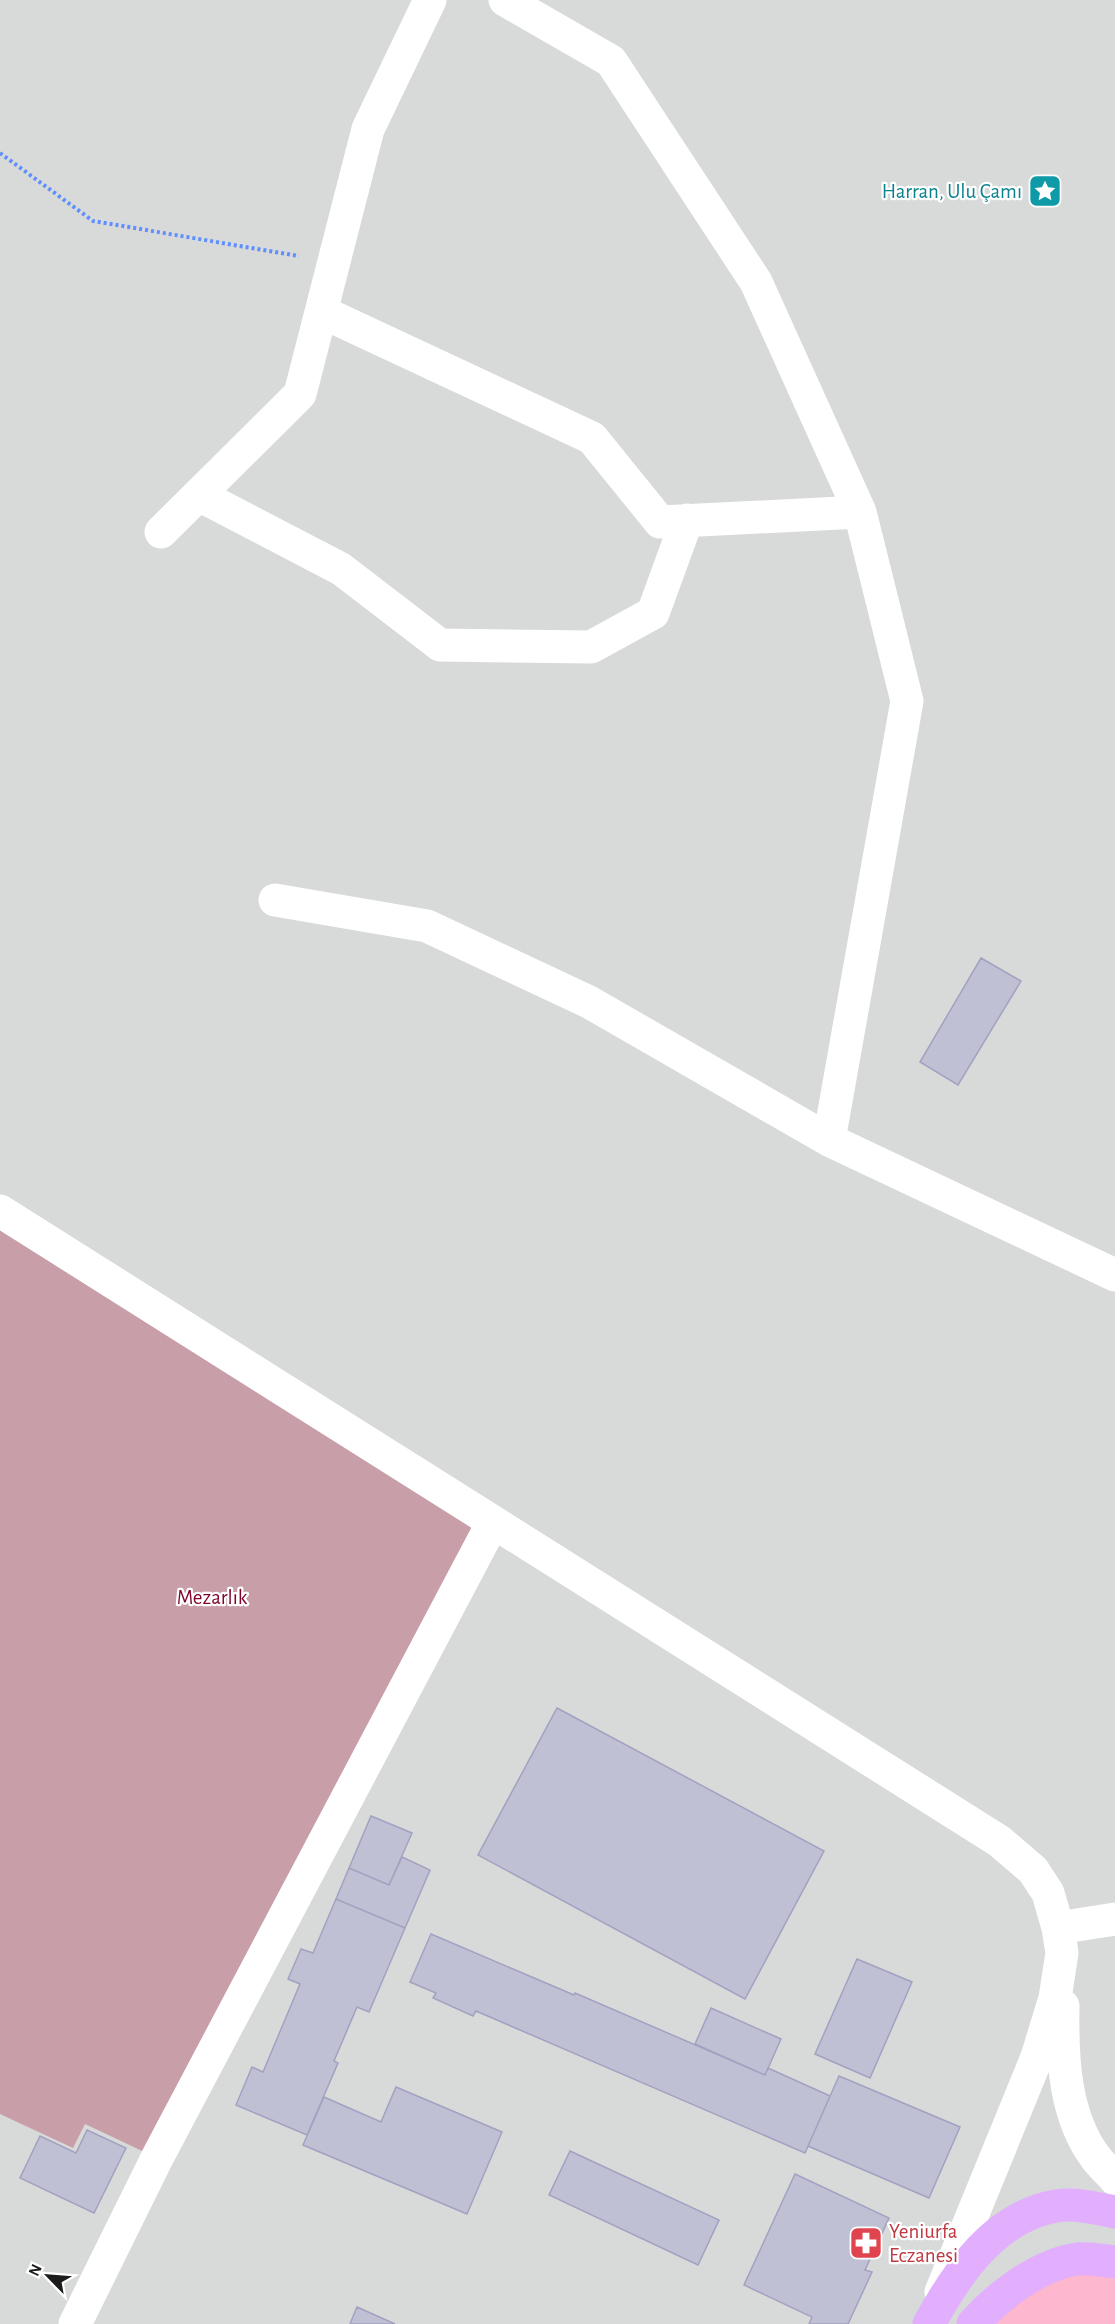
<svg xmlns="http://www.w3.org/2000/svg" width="1115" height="2324" font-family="'Alegreya Sans',sans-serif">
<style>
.residential{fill:#d8d9d9}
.cemetery{fill:#c89fa9}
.park{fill:#fdb7ce}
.building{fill:#c0c0d5;stroke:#a2a1c0;stroke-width:1.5}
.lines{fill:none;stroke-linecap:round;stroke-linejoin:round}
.path{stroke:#5f8fff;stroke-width:4;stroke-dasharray:3 3;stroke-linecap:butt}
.street{stroke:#fff;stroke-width:33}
.secondary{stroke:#e2aefe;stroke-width:33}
.labels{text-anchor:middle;stroke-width:4.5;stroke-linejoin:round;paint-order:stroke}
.culture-label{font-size:21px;fill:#0d838f;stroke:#fff;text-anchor:end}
.park-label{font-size:21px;fill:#7f032b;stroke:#fff}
.health-label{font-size:21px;fill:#be3a42;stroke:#fff;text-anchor:start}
</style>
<rect width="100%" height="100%" fill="#e3e0ee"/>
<path class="residential" d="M0,0H1115V2324H0Z"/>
<path class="cemetery" d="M0,1211L493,1522L157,2158L85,2124L73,2148L0,2114Z"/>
<path class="park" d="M1115,2262V2324H973L995,2300Z"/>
<path class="building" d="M981,958L1021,981L958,1085L920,1062Z
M557,1708L824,1851L745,1999L478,1855Z
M371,1816L412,1833L389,1885L349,1868Z
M402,1857L430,1870L405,1928L336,1899L349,1868L389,1885Z
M336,1899L405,1928L369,2012L357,2007L334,2061L338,2063L307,2135L236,2105L252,2067L263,2072L300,1984L288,1979L301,1949L313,1953Z
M431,1934L574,1995L575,1993L765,2075L768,2068L830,2096L805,2153L476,2011L473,2016L433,1998L436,1993L410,1982Z
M857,1959L912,1982L870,2078L815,2054Z
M711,2008L781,2039L765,2075L695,2044Z
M839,2076L960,2127L929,2198L808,2146Z
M396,2087L502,2132L467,2214L303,2145L324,2097L381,2122Z
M87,2130L126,2148L94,2213L20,2178L40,2136L76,2153Z
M570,2151L719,2220L698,2265L549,2195Z
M795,2174L889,2218L865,2270L872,2272L848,2324H809L812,2317L744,2285Z
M357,2307L395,2324H350Z"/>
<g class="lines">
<path class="path" d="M0,153L93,221L299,256"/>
<path class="street" d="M505,0L611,61L756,282L860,512L907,701L829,1140L1115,1275
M322,312L592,438L660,522L860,512
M199,495L341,569L440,645L591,647L653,613L687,520
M161,532L300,394L368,129L430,0
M275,900L427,926L589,1002L829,1140
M0,1211L999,1841L1033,1870L1048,1893L1058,1928L1062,1953L1055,1998L1037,2057L941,2292
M1058,1928L1115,1919
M1063,2006C1062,2057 1064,2116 1096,2158C1102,2166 1109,2172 1115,2179
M75,2324L157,2158L493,1522"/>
<path class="secondary" d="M929,2324C957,2273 994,2217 1056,2206C1075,2203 1096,2208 1115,2212
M973,2324C998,2296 1039,2264 1078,2259C1089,2258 1104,2261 1115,2262"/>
</g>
<defs>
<symbol id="sight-square" viewBox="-11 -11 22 22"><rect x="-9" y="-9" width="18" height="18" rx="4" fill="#0f9aa8" stroke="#fff"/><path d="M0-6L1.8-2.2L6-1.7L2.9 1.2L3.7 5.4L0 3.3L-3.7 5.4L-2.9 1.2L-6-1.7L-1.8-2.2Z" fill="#fff"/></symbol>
<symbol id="pharmacy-square" viewBox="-11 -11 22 22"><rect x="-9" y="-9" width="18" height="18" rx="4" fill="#e0444e" stroke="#fff"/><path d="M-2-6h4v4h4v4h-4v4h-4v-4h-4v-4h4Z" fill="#fff"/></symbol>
</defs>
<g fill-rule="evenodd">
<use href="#sight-square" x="1026" y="172" width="38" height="38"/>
<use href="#pharmacy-square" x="847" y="2224" width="38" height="38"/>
</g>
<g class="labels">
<g class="culture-label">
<text x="1022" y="198">Harran, Ulu Çamı</text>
</g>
<g class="park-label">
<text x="212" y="1604">Mezarlık</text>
</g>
<g class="health-label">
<text x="889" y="2238">Yeniurfa<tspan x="889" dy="24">Eczanesi</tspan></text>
</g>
</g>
<g transform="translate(48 2276) rotate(295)" stroke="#ffffff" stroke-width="4.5" paint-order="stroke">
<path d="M0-4.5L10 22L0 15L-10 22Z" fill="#1b1b1b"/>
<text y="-9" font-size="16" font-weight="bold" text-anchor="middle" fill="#1b1b1b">N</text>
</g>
</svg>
